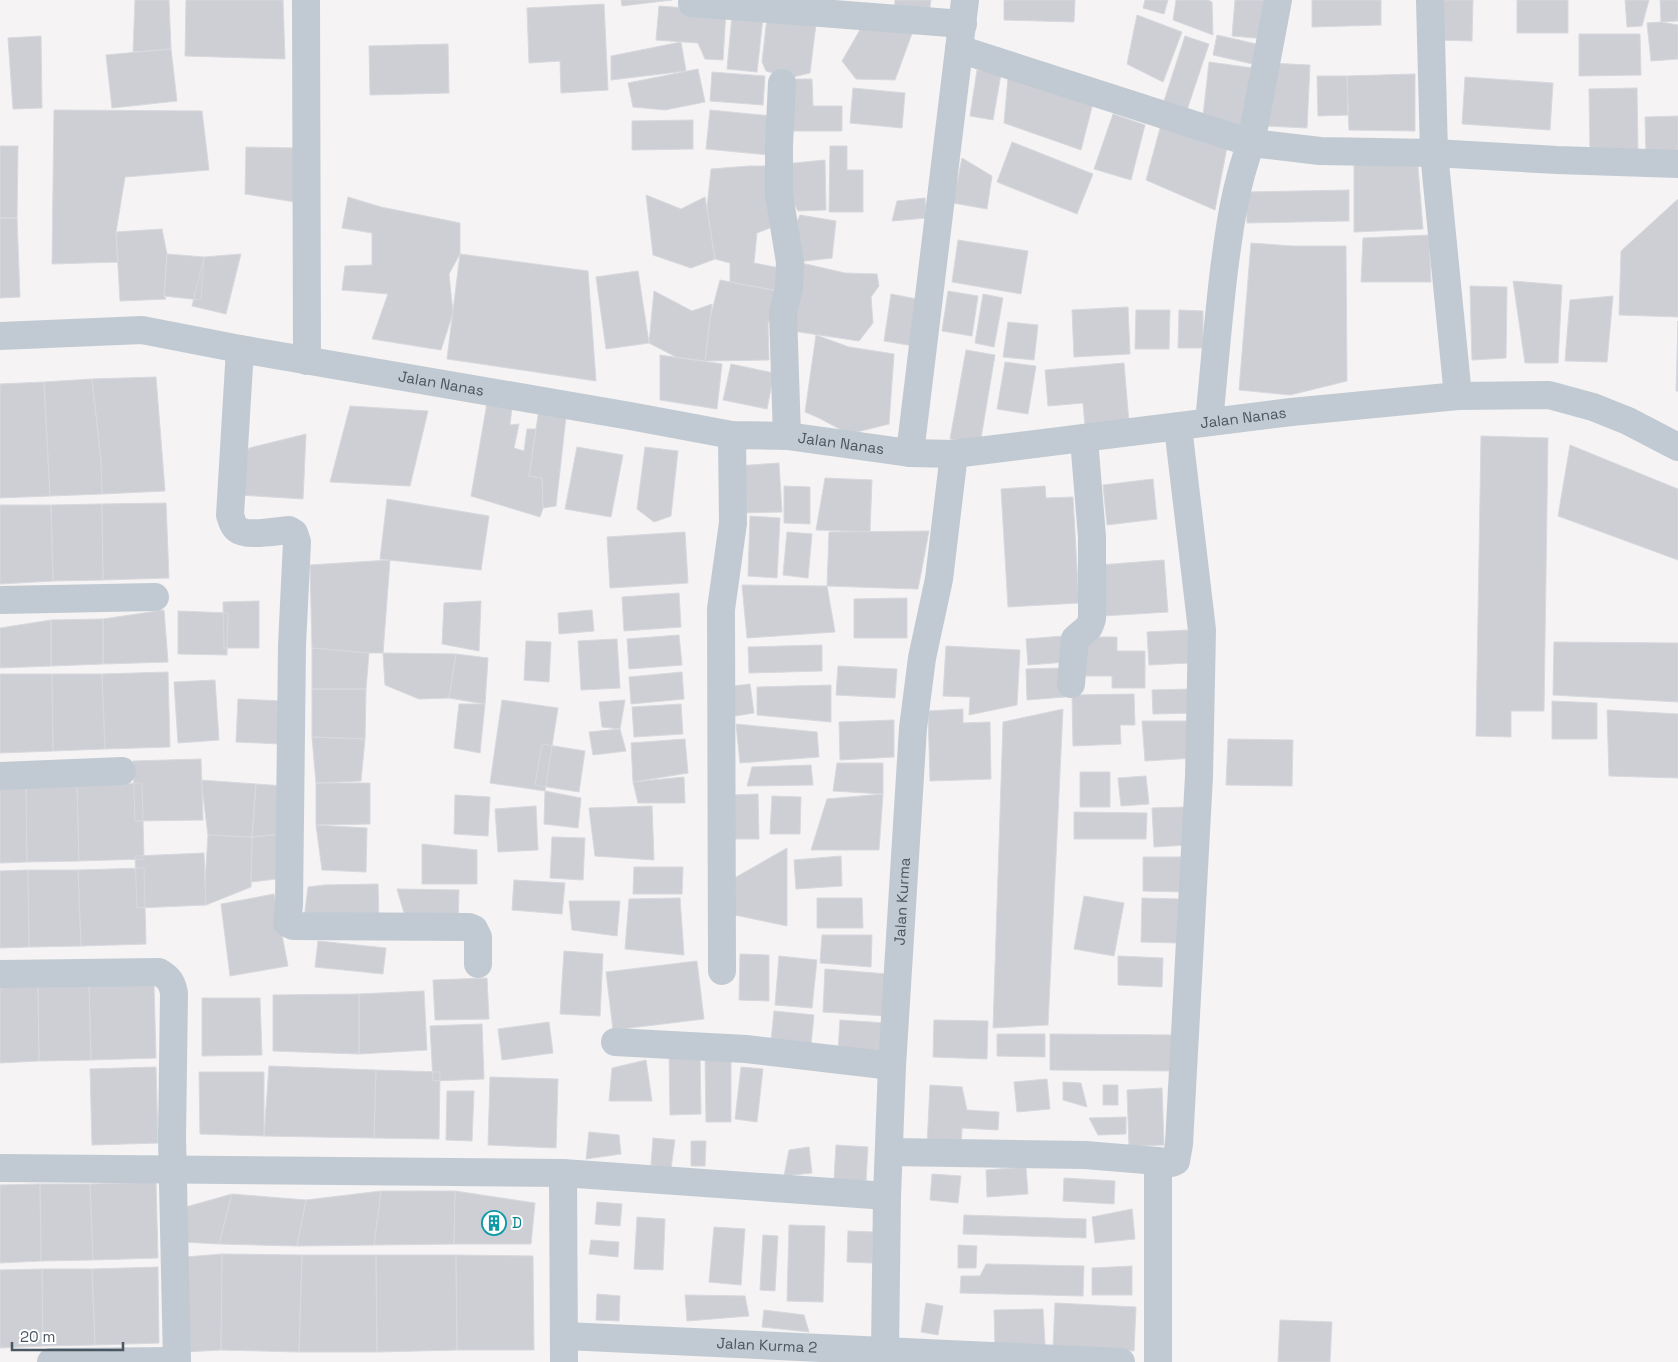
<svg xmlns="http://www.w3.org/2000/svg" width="1678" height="1362" font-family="'Space Grotesk',sans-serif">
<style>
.building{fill:#cdcfd5;stroke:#d7d9de}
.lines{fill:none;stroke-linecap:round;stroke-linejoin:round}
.minor{stroke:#c1cad2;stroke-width:28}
.labels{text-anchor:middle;stroke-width:4;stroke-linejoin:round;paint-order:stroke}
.street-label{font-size:15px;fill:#4a5661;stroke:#fff}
.culture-label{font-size:15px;fill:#0d838f;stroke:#fff;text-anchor:start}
</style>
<rect width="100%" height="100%" fill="#f5f3f3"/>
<path class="building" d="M135,0H169L171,49L133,52Z
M186,0H283L285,59L185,56Z
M621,0H672L622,6Z
M895,0H931L929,14L894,10Z
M1004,0H1075L1074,22L1004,20Z
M1145,0H1168L1164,14L1143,8Z
M1176,0H1208L1212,2L1213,35L1173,20Z
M1235,0H1271L1268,39L1232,36Z
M1312,0H1381V25L1312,27Z
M1440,0H1473L1472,41L1439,40Z
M1517,0H1568V33H1517Z
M1625,0H1649L1642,26L1627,27Z
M1660,0H1678V21L1661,22Z
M604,4L608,90L561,93L560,61L529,63L527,8Z
M659,6L726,11L723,60L705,59L698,43L656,40Z
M732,15L763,18L757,72L727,69Z
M1137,15L1182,32L1163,82L1127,64Z
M767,17L816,24L810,73L789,78L766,71L762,62Z
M1661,22L1678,25V59L1651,61L1647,23Z
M861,28H914L895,80L856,79L842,61Z
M1579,34H1640L1641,75L1579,76Z
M1217,35L1261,45L1257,65L1213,55Z
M41,36L42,108L13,109L8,38Z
M1185,36L1209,44L1187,110L1164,101Z
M681,42L686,71L611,80V56Z
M448,44L449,93L370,95L369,46Z
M171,49L177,101L112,108L106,55Z
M1209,62L1253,68L1246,130L1202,125Z
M1269,63L1310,65L1307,128L1265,126Z
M698,69L705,102L665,110L633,107L628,83Z
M977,70L1001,74L993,120L970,116Z
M712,72L765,76L763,105L710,101Z
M1415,74V131L1349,130L1347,76Z
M1317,76H1347L1348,115L1318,116Z
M1465,77L1553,83L1550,130L1462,124Z
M1008,78L1093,103L1081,150L1004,123Z
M789,79H812L813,106H842V131H789Z
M853,88L905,93L902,128L850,123Z
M1637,88L1638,150L1590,151L1589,89Z
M54,110L202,111L209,170L125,177L116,232L118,262L52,264Z
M710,110L772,116L769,155L706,149Z
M1113,114L1145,125L1131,180L1094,169Z
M1678,116V153L1646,154L1645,117Z
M693,120V149L632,150V121Z
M1162,121L1228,142L1215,210L1146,180Z
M1012,142L1093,174L1077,214L997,182Z
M0,146H18L17,218H0Z
M830,146H847V170H863V212H829Z
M246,147L297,148L295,202L245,194Z
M1354,154L1417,155L1423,229L1354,232Z
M962,158L992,176L987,209L953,203Z
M825,160L826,210L798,211L785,186V164Z
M749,166H777L770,228L757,233L754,263L785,269L778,291L730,282V263L715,259L707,208L711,169Z
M1349,190V221L1247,223L1246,192Z
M646,195L681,209L705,197L715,259L691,268L653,255Z
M348,197L381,207L460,223V254L449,274L453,313L441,350L372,339L388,294L342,290L345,266L372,265V233L342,228Z
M925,198L926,218L892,221L897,201Z
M1678,199V317L1619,315L1621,251Z
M800,215L836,221L832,258L797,262L790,237Z
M0,218H17L20,297L0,298Z
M162,229L167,254L164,296L166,299L120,301L116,232Z
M1429,235L1431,282H1361L1363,238Z
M958,240L1028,251L1021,294L952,282Z
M1251,243L1292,246H1346L1347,381L1290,395L1239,390Z
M167,254L204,257L201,300L164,296Z
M241,254L226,314L192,306L204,257Z
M460,254L588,271L596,381L447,359Z
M797,262L845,273L877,274L879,286L871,297L873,323L859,341L786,330Z
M638,271L649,343L606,349L596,277Z
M720,280L778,291L768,324L769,360L705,361L710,318Z
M1513,281L1562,285L1558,363H1525Z
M1470,286L1507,287L1506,358L1472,360Z
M654,291L692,311L712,304L705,361L676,357L649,343Z
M948,291L978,296L972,336L942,331Z
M891,294L922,300L914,346L884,341Z
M983,294L1003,298L994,347L975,343Z
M1613,296L1607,362L1565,361L1570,300Z
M1128,307L1130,354L1074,357L1072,310Z
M1136,310H1170L1169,349H1135Z
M1179,310L1203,311V348H1178Z
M1678,321V391H1676Z
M1008,322L1038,325L1034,360L1003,357Z
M816,335L849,347L894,354L889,424L849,434L819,418L805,412Z
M966,350L995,355L980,444L950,439Z
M660,355L722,364L717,409L660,400Z
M1005,362L1036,366L1028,414L997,409Z
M1124,363L1129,423L1085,427L1083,403L1048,406L1045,370Z
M731,364L774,373L767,409L723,400Z
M156,377L165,491L102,494L101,461L92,379Z
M92,379L101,461L102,494L50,496L44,382Z
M44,382L50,496L0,498V384Z
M487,403L512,407L510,425L519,424L514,448L524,451L527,429H536L529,476L542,478L543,508L540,517L471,496Z
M350,406L428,411L410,486L330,482Z
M539,409L566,417L556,506L543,508L542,478L529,476Z
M306,434L303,499L240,495L241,462L249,448Z
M1481,436L1548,438L1544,711H1511V737L1476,736Z
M1570,445L1678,489V560L1558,516Z
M577,447L623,455L611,517L565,509Z
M645,447L678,451L671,516L654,522L637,509Z
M779,463L782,512L738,513L736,466Z
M825,478L872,480L870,532L816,530Z
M1153,479L1157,519L1107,525L1103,485Z
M784,486L810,487V524L784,523Z
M1045,486L1046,498L1073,497L1079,603L1008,607L1001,489Z
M387,499L489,516L481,570L380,559Z
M166,503L169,578L103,580L102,504Z
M102,504L103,580L53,581L51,505Z
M0,505H51L53,581L0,584Z
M750,516L780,518L777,578L748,576Z
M929,531L918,589L827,586L829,532Z
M685,532L688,583L610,588L607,537Z
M787,532L812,534L808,578L783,575Z
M390,560L383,653H369L312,648L310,565Z
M1164,560L1168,612L1103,616L1100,565Z
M742,585L827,586L835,632L747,638Z
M679,593L681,627L624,631L622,597Z
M907,598V638H854V599Z
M259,601V648H224L223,602Z
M481,601L479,651L442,644L444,603Z
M164,610L168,662L103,664V619Z
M592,610L594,631L559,634L558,613Z
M178,611L228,613L227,655L178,654Z
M103,619V664L51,666V620Z
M51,620V666L0,668V628Z
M1188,630L1190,663L1149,665L1147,632Z
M679,635L682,665L629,669L627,639Z
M1063,636L1066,662L1028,665L1026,639Z
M1081,637H1117V651H1145V688H1112V676H1081Z
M617,639L620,688L581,690L578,641Z
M526,641L551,642L549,682L524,680Z
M1554,642L1678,643V702L1553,695Z
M822,645V671L749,673L748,647Z
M946,646L1020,650L1017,705L969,715L970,697L943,696Z
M312,648L369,653L366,689H312Z
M383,653L456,654L449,698L419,699L385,685Z
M456,654L488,658L485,704L449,698Z
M838,666L897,669L895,698L836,695Z
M1064,668L1065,697L1027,700L1026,669Z
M168,672L170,747L105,749L102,674Z
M682,672L684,699L631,704L629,677Z
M0,674H52L53,751L0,753Z
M52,674H102L105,749L53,751Z
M215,680L219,740L178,743L174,682Z
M750,684L754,713L729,717L725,687Z
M831,685V722L757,715V687Z
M312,689H366L365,739L312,737Z
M1191,689L1192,713L1153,714L1152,690Z
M1134,694L1135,725H1120L1121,744L1073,746L1072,695Z
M238,699L283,701L280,744L236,742Z
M502,700L558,708L545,791L490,783Z
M625,700L620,729L602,727L599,702Z
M1552,701L1597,703V739H1552Z
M459,704H485L480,753L454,748Z
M681,704L683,734L634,737L632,707Z
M963,709V723L990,722L991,779L930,781L928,711Z
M1063,709L1048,1025L993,1028L1003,722Z
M1607,710L1678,714V778L1609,776Z
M894,720V757L840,760L839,722Z
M1142,721H1191L1195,758L1145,761Z
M736,724L817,732L819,757L740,763Z
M620,729L626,751L593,755L589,732Z
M312,737L365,739L361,781L316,783Z
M685,739L688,773L633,782L631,743Z
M1228,739L1293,740L1292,786L1226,785Z
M542,744L585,751L579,792L535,785Z
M201,759L203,820L135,821L133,761Z
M837,763H883V794L833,791Z
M811,765L813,785L747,786L752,767Z
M1080,772H1110V807H1080Z
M1146,776L1149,804L1121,806L1118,778Z
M684,777L685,803H638L633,782Z
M201,780L256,784L252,837L208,835Z
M142,783L144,859L79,861L77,785Z
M316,783H370V824L316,825Z
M256,784L284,786L281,834L252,837Z
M26,785H77L79,861L27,862Z
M26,785L27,862L0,863V786Z
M545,791L581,798L578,828L544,824Z
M758,794L759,839H734L732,795Z
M883,794L879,850H811L827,799Z
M455,795L490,797L488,836L454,834Z
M772,796L801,797L800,834H770Z
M536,806L538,850L498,852L495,809Z
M652,806L654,860L595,856L589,808Z
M1185,807L1187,845L1154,847L1152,808Z
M1074,812L1147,813L1146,839H1074Z
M316,825L367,828L366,872L322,870Z
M281,834L284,878L251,882L252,837Z
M208,835L252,837L251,887L206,905L205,882Z
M552,837L585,838L583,880L550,878Z
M422,844L477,850V884H422Z
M787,848V926L730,914L731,880Z
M204,853L206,905L137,908L135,856Z
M841,856L842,886L796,889L794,860Z
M1143,857H1184L1183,892L1143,891Z
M634,867H683L682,894H633Z
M144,868L146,944L81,946L78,870Z
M28,870L29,947L0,948V871Z
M28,870H78L81,946L29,947Z
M514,880L565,883L562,914L512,910Z
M378,884L379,922L304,919L308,887L324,885Z
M397,889L459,890L458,924L407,923Z
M274,894L288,966L230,976L221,904Z
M1084,896L1124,903L1114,956L1074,949Z
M680,898L684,955L625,949L629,899Z
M817,898H862L863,928H817Z
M1142,898L1179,899V943L1141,942Z
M569,901H620L617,936L572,930Z
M822,935H872L871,967L820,963Z
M318,941L386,948L383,974L315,967Z
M564,951L603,954L600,1016L560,1014Z
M740,954L769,955V1001L739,1000Z
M779,956L817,960L812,1008L775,1005Z
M1118,956L1163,958L1162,987L1118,985Z
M697,961L704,1019L613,1030L606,972Z
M825,969L888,974L886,1016L823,1012Z
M487,978L489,1019L435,1020L433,980Z
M154,982L156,1058L91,1060L89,984Z
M38,984H89L91,1060L39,1061Z
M38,984L39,1061L0,1063V985Z
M424,991L427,1050L359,1054V994Z
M359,994V1054L273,1051V995Z
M202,998H260L262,1055L202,1056Z
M774,1011L814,1015L811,1045L771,1041Z
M840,1020L886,1023L884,1054L838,1051Z
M934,1020L988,1021L987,1059L933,1057Z
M549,1022L553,1053L502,1060L498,1029Z
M482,1024L484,1079L433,1081L430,1026Z
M997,1034H1045V1057L997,1056Z
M1050,1034L1176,1035V1071L1050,1070Z
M669,1053H700L701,1114L670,1115Z
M705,1056H731V1122H706Z
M646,1060L652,1101H609L612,1068Z
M269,1066L376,1070L374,1138L264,1136Z
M156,1067L158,1143L92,1145L90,1069Z
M741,1067L763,1069L757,1122L735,1119Z
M376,1070L440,1072L439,1139L374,1138Z
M199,1072H264V1136L200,1134Z
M490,1077L558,1079L556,1148L488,1145Z
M1047,1079L1050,1109L1017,1112L1014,1082Z
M1063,1082L1081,1083L1087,1107L1063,1100Z
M930,1085L962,1087L967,1110L999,1112L998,1130L962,1128L961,1148L927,1146Z
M1103,1085H1118V1105H1103Z
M1162,1088L1164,1145L1129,1146L1127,1090Z
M447,1091H474L472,1141L446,1140Z
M1126,1117V1134L1098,1135L1089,1118Z
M589,1132L619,1135L621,1154L586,1159Z
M653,1138L675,1140L671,1168L651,1165Z
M691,1141H706L705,1166H691Z
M836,1145L868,1147L866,1181L834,1179Z
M809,1147L812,1173L784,1176L789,1150Z
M1026,1167L1028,1194L987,1197L986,1170Z
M932,1174L961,1176L958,1203L930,1200Z
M1064,1178L1115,1181L1114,1204L1063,1201Z
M156,1182L158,1258L93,1260L90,1184Z
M40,1184H90L93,1260L41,1261Z
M40,1184L41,1261L0,1263V1185Z
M381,1191H455L454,1244L374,1245Z
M381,1191L374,1245L297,1246L306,1200Z
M455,1191L535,1203L531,1244H454Z
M232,1194L306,1200L297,1246L219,1244Z
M232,1194L219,1244L182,1242V1208Z
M597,1202L622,1204L620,1226L595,1224Z
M1132,1209L1135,1239L1095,1243L1092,1217Z
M964,1215L1086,1219V1238L963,1234Z
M637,1217L665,1219L663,1270L634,1269Z
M789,1225L825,1226L823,1302L787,1301Z
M714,1227L745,1229L741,1285L709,1282Z
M848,1231L873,1232L872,1263L847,1262Z
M763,1235L778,1236L775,1291L760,1290Z
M591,1240L619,1242L618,1257L589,1254Z
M958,1245L977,1246L976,1268H958Z
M222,1254L221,1350L185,1352V1257Z
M222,1254L302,1255L299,1352L221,1350Z
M302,1255H376L377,1352H299Z
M376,1255H456L457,1350L377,1352Z
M456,1255L533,1256L534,1350H457Z
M986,1264L1084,1266L1083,1296L960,1293L961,1276H980Z
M1132,1266V1295H1092V1268Z
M158,1267L159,1343L95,1345L92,1269Z
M42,1269L43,1346L0,1348V1270Z
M42,1269H92L95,1345L43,1346Z
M597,1294L620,1296L619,1321L596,1320Z
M685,1295L745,1296L749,1316L687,1321Z
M926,1303L943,1306L938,1335L921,1332Z
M1055,1303L1136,1307L1134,1351L1053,1347Z
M1043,1309L1045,1345L995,1347L994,1310Z
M764,1310L804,1315L809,1332L762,1327Z
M1280,1320L1332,1322L1330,1362H1278Z"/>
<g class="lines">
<g class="minor">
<path d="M306,0L307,361"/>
<path d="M1430,0L1434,153L1458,396"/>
<path d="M692,3L963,24"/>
<path d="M959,49L1251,143L1320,151L1434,153L1557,160L1678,164"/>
<path d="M782,83L779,145V195L790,262L789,288L783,313L787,436"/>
<path id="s1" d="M0,336L142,330L240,349L630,416L732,435L787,436L910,453L954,454L1291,412L1458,396L1549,395L1593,407L1628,421L1678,447"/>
<path d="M240,349L230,515C232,520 232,525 237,529C246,537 276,531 289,530L294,533L297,542L292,645L289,905L287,923L293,926L469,927L474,929L478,937V964"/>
<path d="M1209,422C1214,371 1218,320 1224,270C1230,224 1235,187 1251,143L1278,0"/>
<path d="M910,453L965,0"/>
<path d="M0,600L155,597"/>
<path d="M1071,684L1075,639L1089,627L1092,619V537L1084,439"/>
<path d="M0,776L122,771"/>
<path d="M722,971L721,609L733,523L732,435"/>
<path d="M0,974L159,972C169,978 172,982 174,993L172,1137L177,1362"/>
<path d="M615,1042L746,1049L892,1066"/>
<path d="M890,1152L1085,1155L1158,1161V1362"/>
<path d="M1158,1161L1172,1163L1176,1161L1179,1144L1199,776L1202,630L1178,427"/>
<path d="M0,1168L563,1173L887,1196"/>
<path d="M563,1173L564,1362"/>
<path id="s2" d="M565,1336L1121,1362"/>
<path id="s3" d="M885,1351L887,1196L892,1066L913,728L922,658L939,579L954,454"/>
<path d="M51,1362L177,1361"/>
</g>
</g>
<defs>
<symbol id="building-ring" viewBox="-11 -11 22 22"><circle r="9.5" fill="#fff" stroke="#0f9aa8" stroke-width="1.5"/><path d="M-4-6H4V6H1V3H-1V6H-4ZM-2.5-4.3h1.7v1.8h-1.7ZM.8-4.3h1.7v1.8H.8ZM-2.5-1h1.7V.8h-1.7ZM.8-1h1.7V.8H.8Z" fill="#0f9aa8"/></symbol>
</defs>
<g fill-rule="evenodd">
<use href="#building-ring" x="480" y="1209" width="28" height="28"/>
</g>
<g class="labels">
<g class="street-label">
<text dy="5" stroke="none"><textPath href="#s1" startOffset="446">Jalan Nanas</textPath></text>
<text dy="5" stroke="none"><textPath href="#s1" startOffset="1256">Jalan Nanas</textPath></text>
<text dy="5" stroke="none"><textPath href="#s1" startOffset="851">Jalan Nanas</textPath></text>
<text dy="5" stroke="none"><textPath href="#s3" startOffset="450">Jalan Kurma</textPath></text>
<text dy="5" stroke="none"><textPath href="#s2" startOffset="202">Jalan Kurma 2</textPath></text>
</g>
<g class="culture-label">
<text x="512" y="1228">D</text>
</g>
</g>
<path d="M12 1342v8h111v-8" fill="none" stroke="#4a5661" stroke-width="2.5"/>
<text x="20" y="1342" font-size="15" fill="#4a5661" stroke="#ffffff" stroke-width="4" paint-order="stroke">20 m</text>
</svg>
